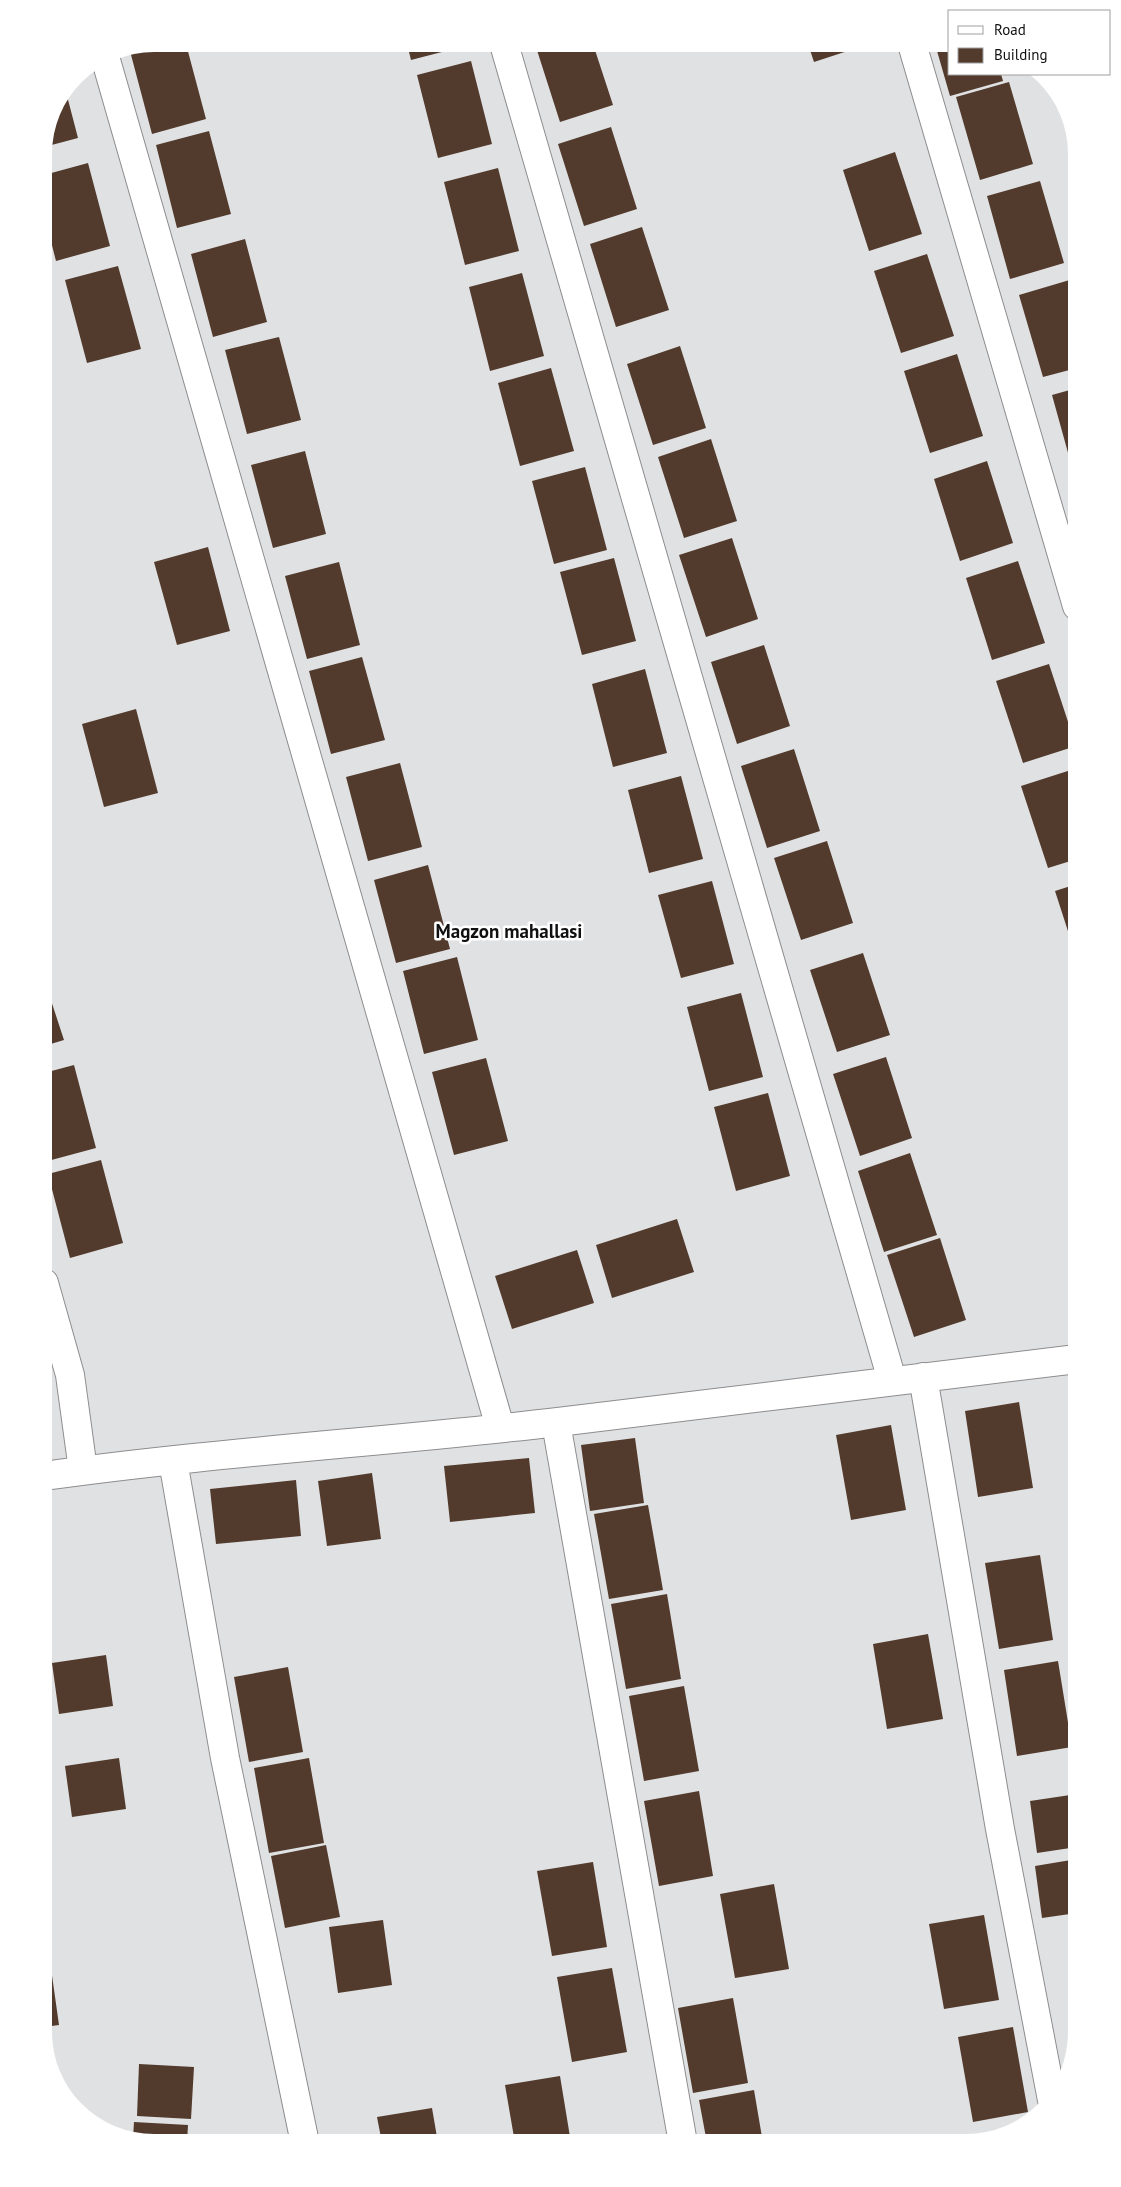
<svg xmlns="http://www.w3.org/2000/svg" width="1121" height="2187" font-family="'PT Sans',sans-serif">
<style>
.building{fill:#523a2d}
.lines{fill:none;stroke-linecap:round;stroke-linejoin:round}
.minor-casing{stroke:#8d8d8f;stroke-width:30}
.minor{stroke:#fff;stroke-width:28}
.labels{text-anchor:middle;stroke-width:5;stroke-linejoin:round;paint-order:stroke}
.neighbourhood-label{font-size:19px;font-weight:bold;fill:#101011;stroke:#fff}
</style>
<rect width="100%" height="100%" fill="#e0e1e2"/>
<path class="building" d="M157,44H186L206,119L152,134L130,51Z
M407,44H464L465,46L411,60Z
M535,44H593L613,105L560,122Z
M808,44H869L814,62Z
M935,44H950V74H1001L1003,81L950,96Z
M471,61L492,144L438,158L417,75Z
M1009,82L1033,164L980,180L956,97Z
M66,92L78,138L44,147L52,112Z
M611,127L637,209L584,226L558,144Z
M209,131L231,214L177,228L156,145Z
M895,152L922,234L869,251L843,170Z
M88,163L110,246L56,261L44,214V175Z
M498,168L519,251L465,265L444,182Z
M1040,181L1064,263L1010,279L987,196Z
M642,227L669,310L616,327L590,244Z
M245,239L267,322L213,337L191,254Z
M927,254L954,336L901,353L874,271Z
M118,266L141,349L87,363L65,280Z
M522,273L544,356L490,371L469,287Z
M1073,279L1077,295V368L1043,377L1019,295Z
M279,337L301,420L247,434L225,350Z
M680,346L706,428L653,445L627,364Z
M957,354L983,436L930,453L904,371Z
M551,368L574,451L520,466L498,383Z
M1077,388V477L1075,478L1052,395Z
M711,439L737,521L684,538L658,457Z
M305,451L326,534L273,548L251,465Z
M987,461L1013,543L960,561L934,479Z
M585,467L607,550L554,564L532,481Z
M732,538L758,619L706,637L679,555Z
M208,547L230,631L177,645L154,562Z
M614,558L636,641L582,655L560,572Z
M1018,561L1045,643L992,660L966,578Z
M339,562L360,645L307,659L285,576Z
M764,645L790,726L737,744L711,662Z
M362,657L385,740L331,754L309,671Z
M1049,664L1076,746L1023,763L996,681Z
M645,669L667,753L613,767L592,684Z
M136,709L158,793L104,807L82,724Z
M794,749L820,831L767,848L741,766Z
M400,763L422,847L368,861L346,777Z
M1074,769L1077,779V859L1048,868L1021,786Z
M681,776L703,859L649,873L628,790Z
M827,841L853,923L801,940L774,858Z
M428,865L450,949L396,963L374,880Z
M712,881L734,964L681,978L658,895Z
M1077,884V959L1055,891Z
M863,953L890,1035L837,1052L810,970Z
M457,957L478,1040L424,1054L403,971Z
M44,979L64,1040L44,1046Z
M741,993L763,1077L709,1091L687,1007Z
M886,1057L912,1138L860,1156L833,1074Z
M486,1058L508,1141L454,1155L432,1072Z
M74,1065L96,1148L44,1162V1073Z
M768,1093L790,1176L736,1191L714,1107Z
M910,1153L937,1235L884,1252L858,1171Z
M101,1160L123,1243L70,1258L48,1174Z
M677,1219L694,1272L612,1298L596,1245Z
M940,1238L966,1320L914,1337L887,1255Z
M577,1250L594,1303L512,1329L495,1276Z
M1019,1402L1033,1488L978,1497L965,1411Z
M891,1425L906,1510L851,1520L836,1435Z
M635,1438L644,1503L590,1511L581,1445Z
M529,1458L535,1513L450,1522L444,1466Z
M372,1473L381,1539L327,1546L318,1481Z
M296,1480L301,1536L216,1544L210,1489Z
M648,1505L663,1590L609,1599L594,1514Z
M1040,1555L1053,1640L999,1649L985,1563Z
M667,1594L681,1679L626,1689L611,1604Z
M928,1634L943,1719L887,1729L873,1644Z
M106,1655L113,1706L59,1714L52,1663Z
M1058,1661L1072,1747L1017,1756L1004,1670Z
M288,1667L303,1752L249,1762L234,1677Z
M684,1686L699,1771L644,1781L629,1696Z
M119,1758L126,1809L72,1817L65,1766Z
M309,1758L324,1843L269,1853L254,1768Z
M699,1791L713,1876L659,1886L644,1801Z
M1077,1794V1847L1037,1853L1030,1801Z
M326,1845L340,1917L285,1928L271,1856Z
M1077,1859V1913L1042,1918L1035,1866Z
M593,1862L607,1947L552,1956L537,1871Z
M774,1884L789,1969L735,1978L720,1894Z
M984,1915L999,2000L944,2009L929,1924Z
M383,1920L392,1985L338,1993L329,1927Z
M44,1940H47L59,2025L44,2027Z
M612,1968L627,2052L572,2062L557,1977Z
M733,1998L748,2083L693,2093L678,2008Z
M1013,2027L1028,2112L973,2122L958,2037Z
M139,2064L194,2067L191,2119L137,2116Z
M560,2076L571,2143H515L505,2085Z
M754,2090L763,2143H707L699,2100Z
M432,2108L438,2143H382L377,2117Z
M134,2122L188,2125L187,2143H147L133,2138Z"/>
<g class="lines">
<defs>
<path id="minor" d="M504,44L892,1380
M912,44L1077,606
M105,57L500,1427
M44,1283L70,1375L83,1470
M923,1377L1000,1829L1052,2100
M556,1423L683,2143
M173,1461L225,1758L305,2143
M44,1476C215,1452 387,1442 558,1422C731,1402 904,1379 1077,1359"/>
</defs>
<use href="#minor" class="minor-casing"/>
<use href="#minor" class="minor"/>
</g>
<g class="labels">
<g class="neighbourhood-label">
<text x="509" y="938">Magzon mahallasi</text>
</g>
</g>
<path d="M0 0H1121V2187H0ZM154 52H966A102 102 0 0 1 1068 154V2032A102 102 0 0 1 966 2134H154A102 102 0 0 1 52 2032V154A102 102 0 0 1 154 52Z" fill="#fff" fill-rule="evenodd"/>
<rect x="948" y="10" width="162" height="65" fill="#ffffff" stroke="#9f9fa0"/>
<rect x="958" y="26" width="25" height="8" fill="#ffffff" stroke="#9f9fa0"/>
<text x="994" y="35" font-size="15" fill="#101011">Road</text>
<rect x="958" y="48" width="25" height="15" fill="#523a2d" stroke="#9f9fa0"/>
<text x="994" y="60" font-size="15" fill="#101011">Building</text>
</svg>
